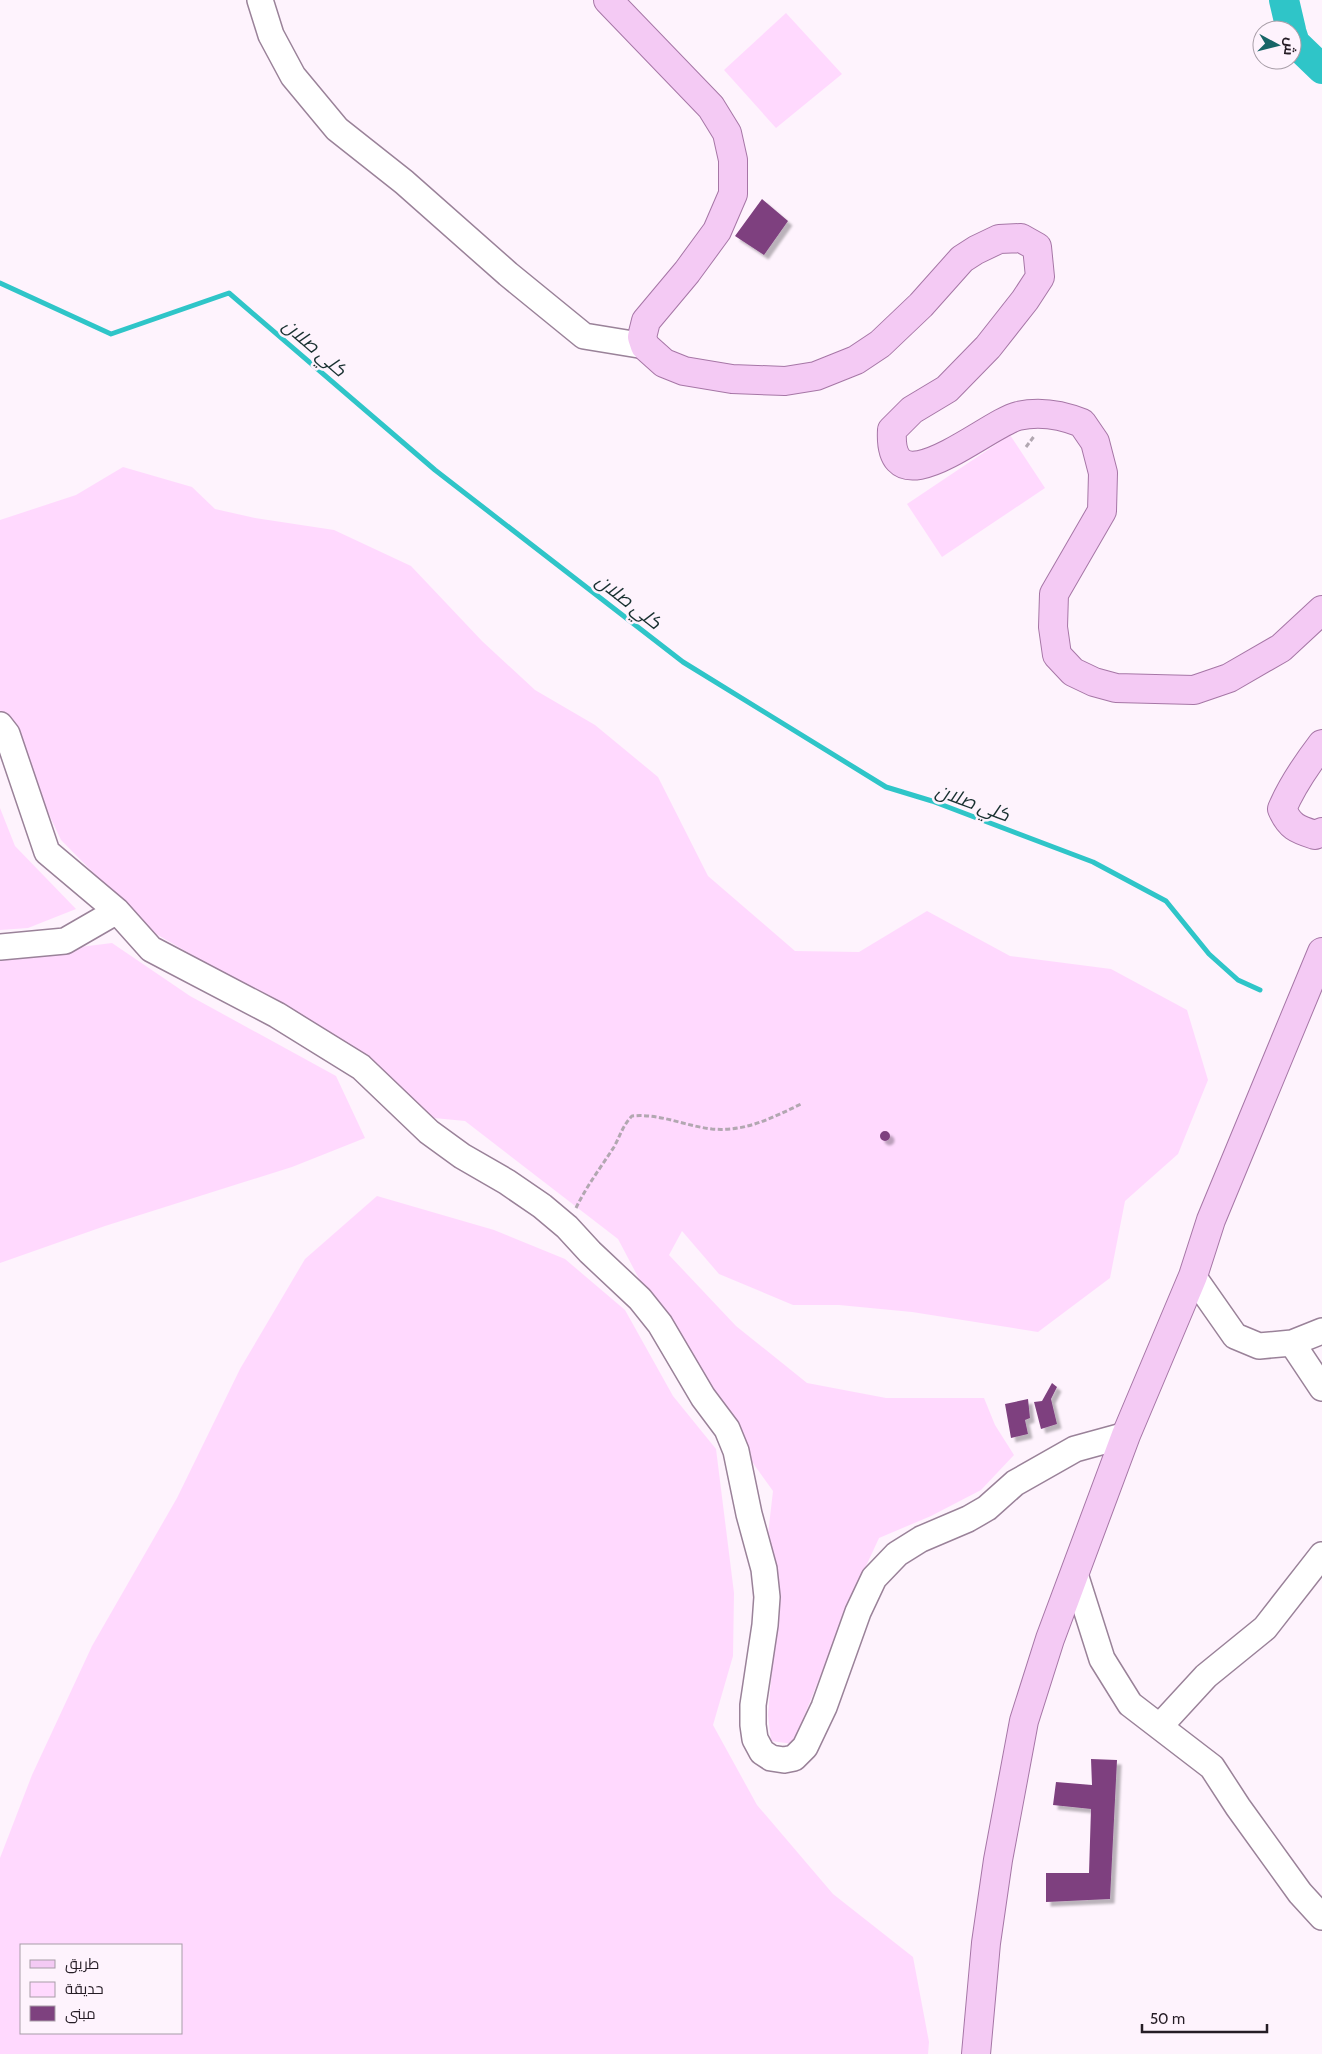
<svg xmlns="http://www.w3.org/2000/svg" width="1322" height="2054" font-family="Cabin,Cairo,sans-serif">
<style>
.green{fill:#ffd9fe;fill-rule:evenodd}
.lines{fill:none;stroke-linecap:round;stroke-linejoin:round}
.stream{stroke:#2fc5c8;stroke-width:5}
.river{stroke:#2fc5c8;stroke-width:30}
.building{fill:#7e417f;filter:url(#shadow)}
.minor-casing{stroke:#9a8299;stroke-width:28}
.major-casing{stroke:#a676a6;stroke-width:30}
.path{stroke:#b2a7b1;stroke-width:3;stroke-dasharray:5 2.5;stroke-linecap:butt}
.minor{stroke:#fff;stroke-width:25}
.major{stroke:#f4caf4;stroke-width:28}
.labels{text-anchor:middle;stroke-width:5;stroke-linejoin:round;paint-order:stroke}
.water-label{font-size:19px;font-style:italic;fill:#183030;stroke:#fef3fd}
</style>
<defs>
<filter id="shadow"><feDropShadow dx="4.5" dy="4.5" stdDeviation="1" flood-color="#0004"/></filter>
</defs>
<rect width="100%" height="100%" fill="#fef3fd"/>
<path class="green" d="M786,13L842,74L776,128L724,70Z
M1010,435L1045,488L942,557L907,504Z
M123,467L192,487L215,509L255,518L334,530L411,566L482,641L535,690L595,725L658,777L708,876L795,951L859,952L927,911L1010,956L1111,969L1187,1010L1208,1080L1178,1154L1125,1201L1110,1278L1038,1332L912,1312L839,1305H793L719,1274L682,1231L669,1255L736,1326L807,1383L886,1398H984L995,1425L1014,1455L981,1490L931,1516L879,1538L854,1592L793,1744L771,1741L768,1715L775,1634L764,1569L773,1491L691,1377L618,1239L465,1121L434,1118L315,1027L151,931L61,840L0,710V520L76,495Z
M0,808L15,846L76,909L28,928L0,930Z
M112,943L190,996L336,1076L365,1138L292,1167L105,1226L0,1263V957Z
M377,1196L494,1230L565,1259L625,1310L673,1396L716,1449L734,1593L733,1656L713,1725L757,1805L833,1894L913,1957L929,2042L928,2054H0V1858L32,1775L92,1646L177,1498L240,1369L305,1259ZM21,1945H181V2033H21Z"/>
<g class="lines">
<path class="stream" d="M0,283L111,334L229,293L435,470L683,662L886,787L932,801L1093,862L1166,901L1209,954L1238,980L1260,990"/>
<path class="river" d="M1284,0L1291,30
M1292,34L1295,43L1322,69"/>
</g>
<path class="building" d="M762,199L788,221L764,255L735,236Z
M880 1136a5 5 0 1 1 10 0a5 5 0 1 1-10 0Z
M1052,1383L1057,1387L1051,1399L1057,1424L1041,1429L1034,1402L1042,1401Z
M1028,1399L1030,1418L1025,1420L1028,1434L1011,1438L1005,1404Z
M1091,1759L1117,1760L1110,1899L1046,1902V1873H1089L1091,1809L1053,1805L1056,1782L1092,1785Z"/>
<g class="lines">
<defs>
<path id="minor" d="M260,0L271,35L293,76L337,129L404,182L508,274L584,336L645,346
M0,725L7,734L47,852L117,911L151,949L277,1015L361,1067L429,1132L462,1156L507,1182L542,1206L567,1227L590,1252L640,1299L660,1324L703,1397L727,1429L736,1451L749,1514L764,1569L767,1597L765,1625L753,1705V1725L755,1739L762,1752L771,1758L784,1760L794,1758L805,1747L824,1707L858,1612L874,1578L897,1554L921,1539L968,1519L987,1508L1015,1483L1075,1449L1126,1435
M0,947L65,941L117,911
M1193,1276L1235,1336L1259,1346L1292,1343L1322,1331
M1292,1343L1322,1388
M1075,1574L1102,1659L1130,1704L1212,1767L1238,1807L1300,1893L1322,1917
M1160,1726L1206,1676L1265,1628L1322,1555"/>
<path id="major" d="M608,0L711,107L727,133L733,160V194L717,231L687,272L646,321L642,337L645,346L664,363L684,371L732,379L785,381L816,376L856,360L880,344L921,305L962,259L976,250L999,239L1021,238L1037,247L1040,277L1025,300L988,347L947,389L912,410L892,430C887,514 986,424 1018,416C1039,411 1062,415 1082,423L1095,442L1103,473L1102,511L1054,594L1053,627L1057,655L1073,672L1094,682L1116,688L1194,690L1229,678L1281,648L1322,610
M1322,744C1306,765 1292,785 1282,809C1290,827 1297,829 1315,835L1322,832
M976,2054L986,1943L998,1860L1024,1721L1050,1639L1126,1435L1193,1276L1211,1220L1322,952"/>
</defs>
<use href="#minor" class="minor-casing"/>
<use href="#major" class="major-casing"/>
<path class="path" d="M1026,447L1035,435
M576,1208C586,1187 601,1167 614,1147C620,1136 623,1125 632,1116C659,1113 685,1126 712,1129C745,1132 772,1118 801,1104"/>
<use href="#minor" class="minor"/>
<use href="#major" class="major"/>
</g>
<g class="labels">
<g class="water-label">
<text transform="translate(315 347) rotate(41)" y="7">كلي صلان</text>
<text transform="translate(629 601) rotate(38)" y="7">كلي صلان</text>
<text transform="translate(973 802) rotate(20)" y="7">كلي صلان</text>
</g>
</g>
<rect x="20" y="1944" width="162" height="90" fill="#fef3fd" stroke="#a79da7"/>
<rect x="30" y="1960" width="25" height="8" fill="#f4caf4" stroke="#a79da7"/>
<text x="65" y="1969" font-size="15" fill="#251c25">طريق</text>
<rect x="30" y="1982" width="25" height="15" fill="#ffd9fe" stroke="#a79da7"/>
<text x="65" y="1994" font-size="15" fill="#251c25">حديقة</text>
<rect x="30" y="2006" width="25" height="15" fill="#7e417f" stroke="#a79da7"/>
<text x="65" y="2019" font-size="15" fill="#251c25">مبنى</text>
<g transform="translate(1277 45) rotate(97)"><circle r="24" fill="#fef3fd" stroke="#a79da7"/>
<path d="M0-4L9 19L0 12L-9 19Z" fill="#176567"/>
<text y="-8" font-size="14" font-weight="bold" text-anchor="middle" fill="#251c25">ش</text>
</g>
<path d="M1142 2024v8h125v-8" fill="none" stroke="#251c25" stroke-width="2.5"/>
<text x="1150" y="2024" font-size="15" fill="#251c25" stroke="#fef3fd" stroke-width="4" paint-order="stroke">50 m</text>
</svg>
